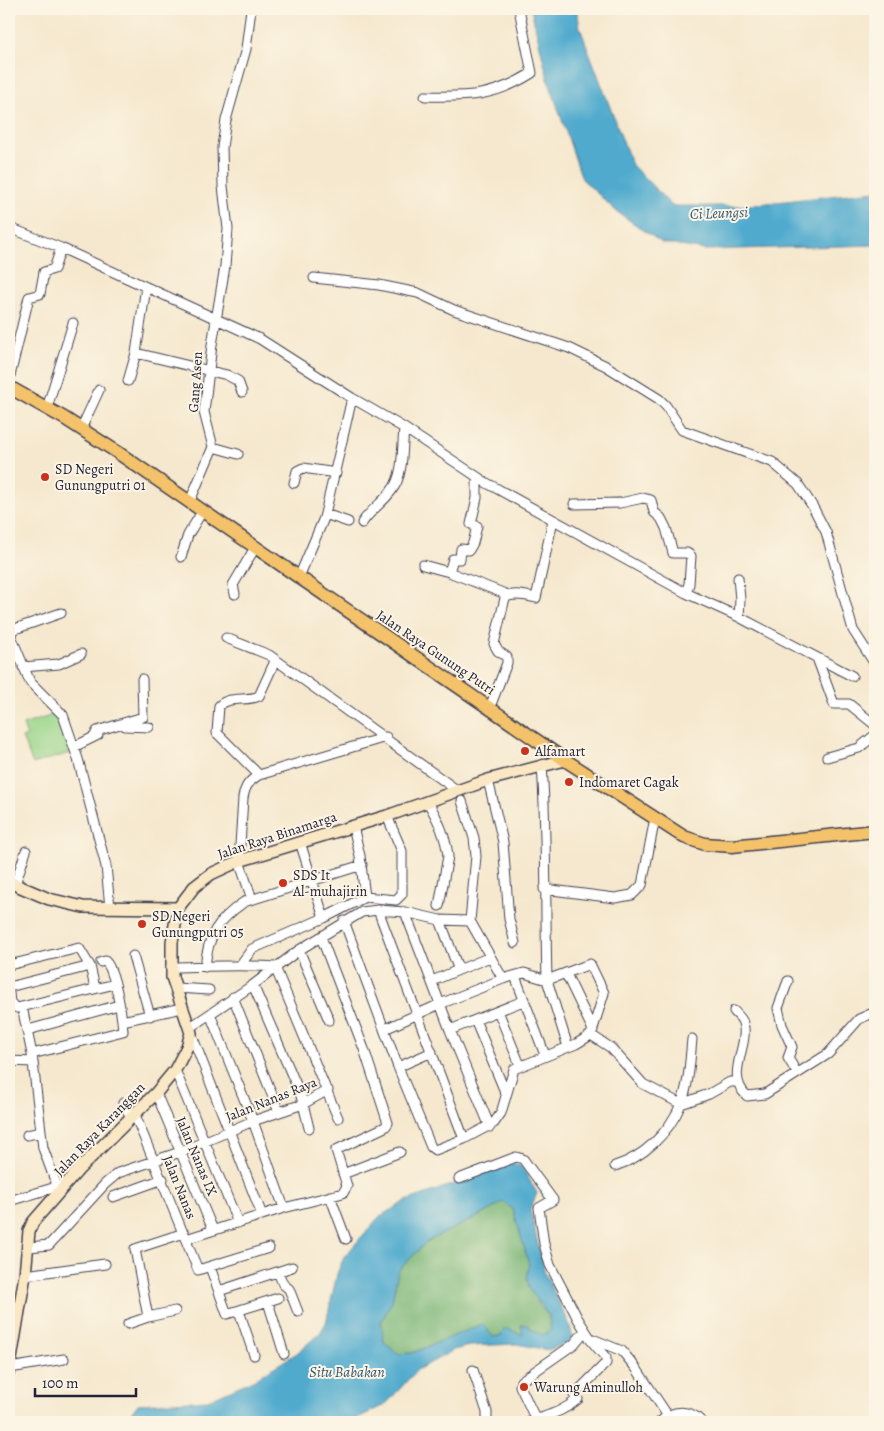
<svg xmlns="http://www.w3.org/2000/svg" width="884" height="1431" font-family="Alegreya,serif">
<style>
.green{fill:#99d58a;stroke:#5e7c62}
.forest{fill:#7ab676;stroke:#4e6c58}
.water{fill:#50aace;stroke:#396684;fill-rule:evenodd}
.lines{fill:none;stroke-linecap:round;stroke-linejoin:round}
.street-casing{stroke:#424051;stroke-width:11}
.secondary-casing{stroke:#424051;stroke-width:14}
.primary-casing{stroke:#424051;stroke-width:15}
.street{stroke:#fff;stroke-width:9}
.secondary{stroke:#fae7c3;stroke-width:11}
.primary{stroke:#f3c26a;stroke-width:12}
.poi-dot{fill:#c8321e;stroke:#fcf5e5;stroke-width:2}
.labels{text-anchor:middle;stroke-width:4;stroke-linejoin:round;paint-order:stroke}
.street-label{font-size:14px;fill:#22223b;stroke:#fcf5e5}
.poi-label{font-size:14px;fill:#22223b;stroke:#fcf5e5;text-anchor:start}
.water-label{font-size:15px;font-style:italic;fill:#345876;stroke:#fcf5e5}
</style>
<rect width="100%" height="100%" fill="#fcf5e5"/>
<filter id="ink" filterUnits="userSpaceOnUse"><feTurbulence type="fractalNoise" baseFrequency=".02" numOctaves="2"/><feDisplacementMap in="SourceGraphic" scale="10" xChannelSelector="R" yChannelSelector="G"/><feConvolveMatrix kernelMatrix="1 2 1 2 8 2 1 2 1" color-interpolation-filters="sRGB"/></filter>
<filter id="wash" filterUnits="userSpaceOnUse"><feTurbulence type="fractalNoise" baseFrequency=".0096" numOctaves="4" result="noise"/><feDisplacementMap in="SourceGraphic" scale="20" xChannelSelector="R" yChannelSelector="G"/><feGaussianBlur stdDeviation="1.12" result="paint"/><feColorMatrix in="noise" values="0 0 0 0 0 0 0 0 0 0 0 0 0 0 0 0 0 1.4 0 .05"/><feComposite in="paint" operator="in"/></filter>
<g filter="url(#wash)">
<rect width="100%" height="100%" fill="#f5e8ce"/>
<path class="green" d="M59,713L73,752L33,764L22,738L27,736L23,725Z"/>
<path class="forest" d="M503,1202L513,1209L529,1264L527,1279L540,1306L549,1316L551,1330L544,1335L535,1332L527,1325H521L524,1335L512,1333L493,1337L482,1325L412,1353L397,1354L384,1342L381,1322L392,1301L398,1271L426,1242L485,1213Z"/>
<path class="water" d="M531,9H577L580,28L632,165L672,206H741L875,191V245L705,250L662,243L616,211L582,179L548,79Z
M513,1163L522,1167L537,1193L530,1210L545,1274L570,1325L572,1336L568,1343L548,1350L517,1344L469,1346L454,1350L417,1370L386,1404L350,1422H117L132,1412L138,1404L208,1400L253,1380L297,1353L320,1333L326,1323L337,1274L344,1257L379,1217L406,1201ZM503,1202L513,1209L529,1264L527,1279L529,1288L549,1316L551,1330L544,1335L535,1332L527,1325H521L523,1335L505,1328L501,1336L493,1337L483,1324L412,1353L397,1354L384,1342L381,1322L392,1301L398,1271L426,1242L485,1213Z"/>
</g>
<g filter="url(#ink)">
<g class="lines">
<defs>
<path id="street" d="M402,9H403
M425,96C469,97 494,97 532,73L519,9
M10,228L61,248L260,339L352,398L404,428L485,482L686,593L739,617L852,676
M314,278L379,285L418,293L454,310L569,348L606,366L659,399L666,406L682,430L772,462L798,484L813,507L826,532L853,630L875,664
M136,353L146,287
M9,380L29,297L40,294L44,272L54,269L61,248
M128,381L136,353L227,375L238,381L242,392
M47,408L73,323
M81,429L99,390
M213,447L238,454
M294,483L297,471L303,468L336,473
M190,501L213,447L204,412L212,345L225,266L228,229L223,186L222,147L226,120L246,49L251,9
M574,504L620,503L643,498L651,500L654,512L661,518L666,528L673,553H687L691,556L689,584L686,593
M325,514L348,522
M362,523C371,509 383,503 392,490C404,475 402,447 404,428
M181,557L188,535L203,510
M423,565L449,572L453,559H460L461,549L469,550L473,543L477,526L471,524L477,498V478
M449,572L508,595
M299,577L324,518L352,398
M738,578L740,599L739,617
M235,594L233,585L256,546
M9,631L30,682L63,715L78,759L106,866L110,908
M9,631L61,613
M226,638L269,655L458,791
M817,658L834,704H849L875,725
M23,667L59,664L81,654
M490,707L507,663V657L498,651L494,644L505,598C513,592 527,596 536,598L553,520
M125,726L149,727
M95,736L97,731L143,717L142,679
M74,747L98,735
M827,757L859,748L875,735
M259,775L217,733L219,706C230,695 247,702 259,696L275,661
M488,780L503,842L509,919L515,943
M427,801C437,817 446,838 448,856L439,906
M462,801L474,838L476,856L470,921
M353,826L360,856L365,897
M300,842L324,918L365,897
M15,884L26,851
M544,889L615,898L632,895L642,885L655,818
M365,897L396,900L402,894V851L387,816
M252,899L239,861L243,798C245,786 249,781 259,775L386,737
M378,910L464,1139
M405,912L450,1030L490,1127
M440,920L458,968
M344,921L398,1067L431,1147L435,1150L464,1139L494,1123L501,1113L514,1069L576,1044L591,1035L604,993L590,964L547,980C545,908 547,836 542,765
M299,950L329,1020
M133,956L150,1016
M241,964L252,949L324,918
M9,965L79,948L90,966L95,988
M171,967C207,967 240,964 275,967L338,1118
M205,967C208,935 217,921 244,902L362,865
M566,974L593,1030
M515,976L545,1055
M432,981L490,957
M788,981L778,1008L782,1025L792,1047L788,1058L797,1073
M253,985L301,1096L309,1128
M9,987L90,966
M176,988L209,990
M9,993L10,1003L17,1008L115,984
M233,997L279,1112
M22,1007L32,1054L43,1148L57,1186
M498,1011L520,1065
M734,1011C737,1015 742,1018 743,1023C750,1046 724,1075 747,1096L765,1094L828,1054L859,1019L875,1012
M210,1014L253,1121L284,1208
M475,1020L506,1094
M122,1021L182,1008
M189,1028L253,985L299,950L362,912L378,910L405,912L440,920L470,921L503,979
M385,1029L440,1004L503,979L524,973L547,980L568,1047
M28,1030L119,1005
M450,1030L523,1001
M191,1033L262,1215
M591,1035L611,1048L643,1084L681,1104
M32,1054L123,1031C122,1017 115,969 105,961L101,962
M9,1061L33,1062
M398,1067L432,1052
M175,1070L238,1223
M156,1093L213,1230
M123,1103L132,1119
M681,1104L709,1094L730,1082H738
M135,1115L198,1270L269,1248
M27,1135L41,1132
M615,1166C644,1157 669,1133 681,1104C689,1085 690,1060 692,1039
M343,1174L400,1152
M459,1179L516,1157L523,1159L553,1200L539,1208L544,1244L550,1265L578,1319L590,1338L622,1351L636,1368L668,1416
M330,1196L346,1239
M113,1197L163,1179
M9,1201L63,1185
M186,1239L284,1208L343,1193L347,1186L336,1150L385,1127L388,1123L364,1049L321,937
M29,1247L49,1245L105,1184L118,1173L180,1152L253,1121L303,1104L328,1090
M210,1267L227,1314L278,1298
M278,1272L283,1284L289,1289L298,1312
M25,1275L105,1264
M219,1291L292,1267
M268,1302L284,1354
M239,1311L254,1355
M148,1317L135,1249L184,1233
M128,1324L148,1317L175,1311
M10,1368L64,1359
M473,1370L487,1412V1422
M536,1420L520,1386L521,1381L574,1344L585,1331
M530,1422C548,1415 563,1412 578,1399L574,1395L606,1363V1358L590,1339
M660,1422C673,1409 689,1409 702,1422"/>
<path id="secondary" d="M9,882L49,899L83,907L178,908
M9,1371L25,1275L29,1231L33,1222L80,1168L156,1093L175,1070L187,1047L191,1033L172,977V942L178,908L194,887L211,874L239,861L387,816L488,780L565,760"/>
<path id="primary" d="M9,387L64,418L117,452L565,760L684,837L705,844L732,846L875,831"/>
</defs>
<use href="#street" class="street-casing"/>
<use href="#secondary" class="secondary-casing"/>
<use href="#primary" class="primary-casing"/>
<use href="#street" class="street"/>
<use href="#secondary" class="secondary"/>
<use href="#primary" class="primary"/>
</g>
</g>
<g class="poi-dot">
<circle cx="45" cy="477" r="5"/>
<circle cx="525" cy="751" r="5"/>
<circle cx="569" cy="782" r="5"/>
<circle cx="283" cy="883" r="5"/>
<circle cx="142" cy="924" r="5"/>
<circle cx="524" cy="1387" r="5"/>
</g>
<g class="labels">
<g class="street-label">
<text transform="translate(195 382) rotate(-86)" y="5">Gang Asen</text>
<text transform="translate(436 652) rotate(34)" y="5">Jalan Raya Gunung Putri</text>
<text transform="translate(277 835) rotate(-18)" y="5">Jalan Raya Binamarga</text>
<text transform="translate(271 1099) rotate(-22)" y="5">Jalan Nanas Raya</text>
<text transform="translate(99 1129) rotate(-46)" y="5">Jalan Raya Karanggan</text>
<text transform="translate(197 1156) rotate(67)" y="5">Jalan Nanas IX</text>
<text transform="translate(180 1187) rotate(68)" y="5">Jalan Nanas</text>
</g>
<g class="poi-label">
<text x="55" y="474">SD Negeri<tspan x="55" dy="16">Gunungputri 01</tspan></text>
<text x="535" y="756">Alfamart</text>
<text x="579" y="787">Indomaret Cagak</text>
<text x="293" y="880">SDS It<tspan x="293" dy="16">Al-muhajirin</tspan></text>
<text x="152" y="921">SD Negeri<tspan x="152" dy="16">Gunungputri 05</tspan></text>
<text x="534" y="1392">Warung Aminulloh</text>
</g>
<g class="water-label">
<text transform="translate(719 213) rotate(-2)" y="5">Ci Leungsi</text>
<text x="347" y="1377">Situ Babakan</text>
</g>
</g>
<rect width="884" height="1431" fill="none" stroke="#fcf5e5" stroke-width="30"/>
<path d="M35 1388v8h101v-8" fill="none" stroke="#22223b" stroke-width="2.5"/>
<text x="42" y="1388" font-size="15" fill="#22223b" stroke="#fcf5e5" stroke-width="4" paint-order="stroke">100 m</text>
</svg>
